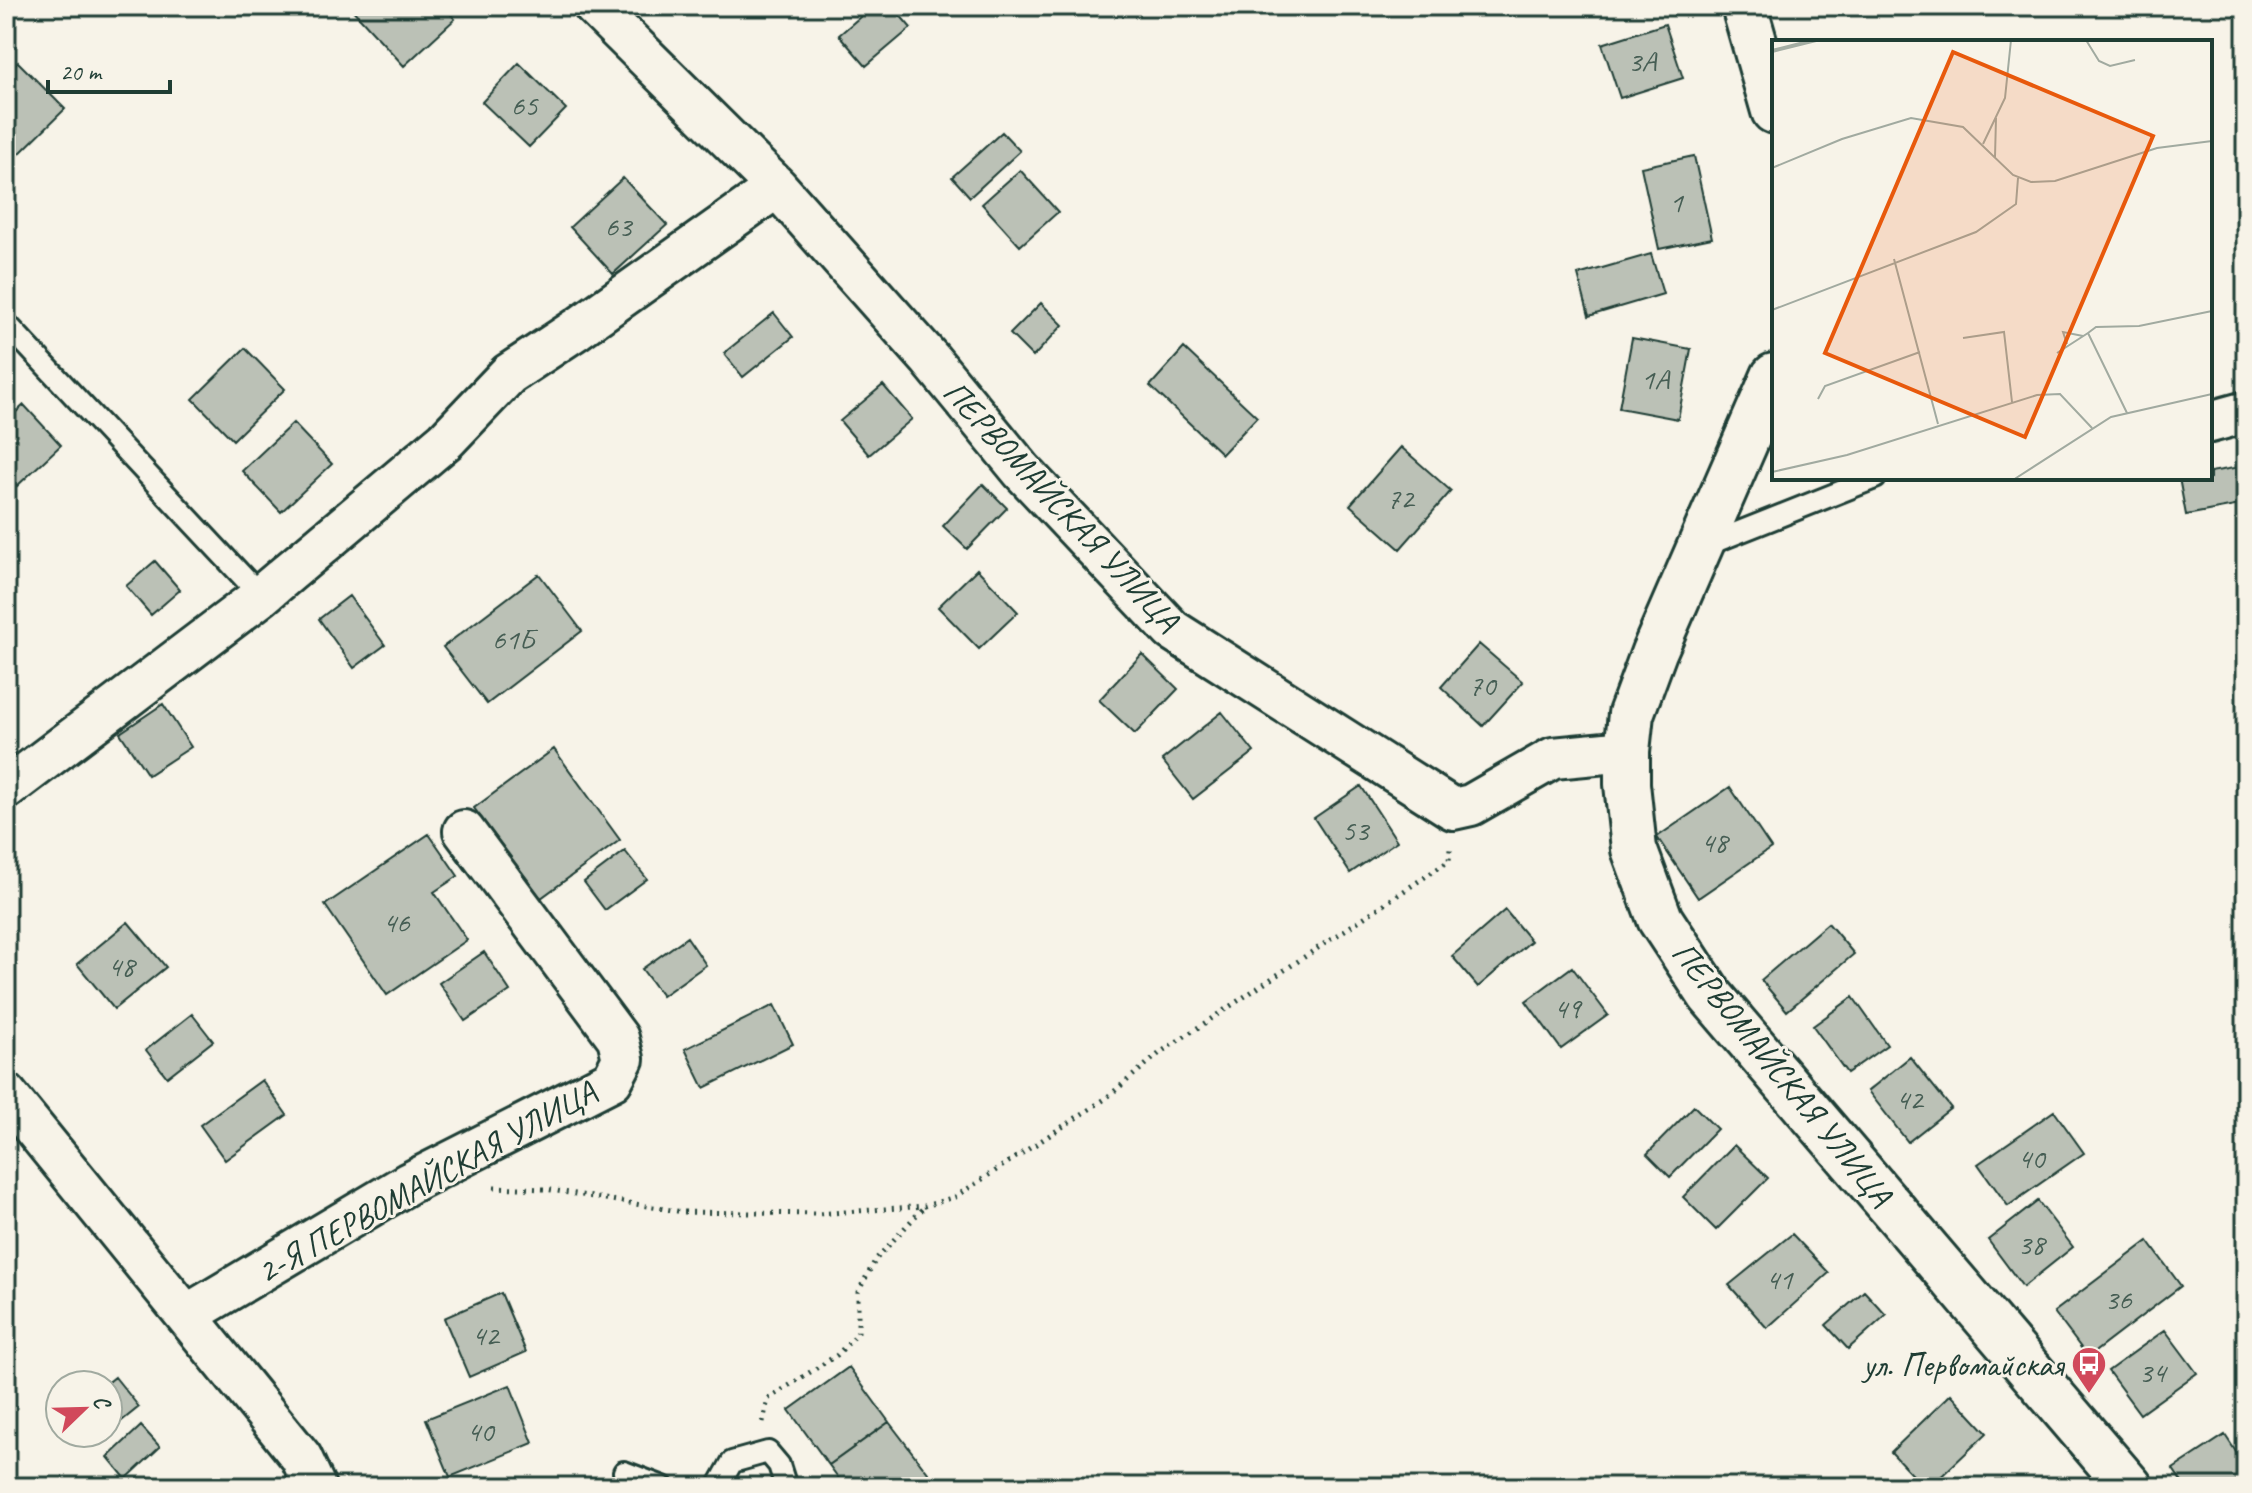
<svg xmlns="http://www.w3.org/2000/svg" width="2252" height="1493" font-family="Caveat,sans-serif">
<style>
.building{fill:#bbc1b6;stroke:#1f3d34;stroke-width:2}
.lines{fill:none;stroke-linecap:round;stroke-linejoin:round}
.service-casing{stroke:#1f3d34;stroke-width:26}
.minor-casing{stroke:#1f3d34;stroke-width:46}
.tertiary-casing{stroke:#1f3d34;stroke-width:50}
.path{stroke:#1f3d34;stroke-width:5;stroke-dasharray:2 6;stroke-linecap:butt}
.service{stroke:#f7f3e8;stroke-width:20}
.minor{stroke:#f7f3e8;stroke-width:40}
.tertiary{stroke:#f7f3e8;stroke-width:44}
.labels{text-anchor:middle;stroke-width:6;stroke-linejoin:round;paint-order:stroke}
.number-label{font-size:30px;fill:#465e54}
.street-label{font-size:34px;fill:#1f3d34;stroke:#f7f3e8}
.poi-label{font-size:34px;fill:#1f3d34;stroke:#f7f3e8;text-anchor:end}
.inset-river{fill:none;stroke:#a4ada3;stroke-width:4}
.inset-road{fill:none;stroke:#a1aaa0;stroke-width:2}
.view{fill:#e8590c;fill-opacity:0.15;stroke:#e8590c;stroke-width:4}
.inset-edge{fill:none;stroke:#1f3d34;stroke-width:4}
</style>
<rect width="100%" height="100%" fill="#f7f3e8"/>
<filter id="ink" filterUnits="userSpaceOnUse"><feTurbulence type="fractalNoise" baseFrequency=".0125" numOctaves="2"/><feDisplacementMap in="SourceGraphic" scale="16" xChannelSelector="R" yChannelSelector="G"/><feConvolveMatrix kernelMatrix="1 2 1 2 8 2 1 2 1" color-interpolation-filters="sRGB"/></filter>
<g filter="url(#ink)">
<path class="building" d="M349,6H443L455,19L404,66Z
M853,6H892L911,28L866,66L839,35L861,16Z
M1665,24L1683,78L1620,98L1602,44Z
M18,62L65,109L15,158L6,148V74Z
M519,63L566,109L529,147L482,102Z
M1002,132L1020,151L970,197L952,177Z
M1694,156L1712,238L1659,249L1641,167Z
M1020,170L1058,212L1020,246L982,204Z
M623,178L667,225L613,274L570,227Z
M1651,254L1663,294L1589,316L1578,275Z
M1041,303L1063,325L1033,357L1010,334Z
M774,313L793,337L743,377L724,353Z
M1632,338L1691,349L1678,419L1619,408Z
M245,348L285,389L233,440L193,399Z
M1184,348L1257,417L1222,454L1150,386Z
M883,385L912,419L869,455L840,421Z
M24,405L61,445L17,486L6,475V421Z
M293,423L332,464L281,512L242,471Z
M1401,447L1451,491L1400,549L1350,505Z
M2246,466V504L2186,515L2179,478H2210V472Z
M983,484L1007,508L967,549L943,526Z
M155,561L180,590L151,615L126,586Z
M977,569L1018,612L979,649L938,607Z
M539,574L582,631L487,704L443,647Z
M349,596L385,645L354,668L319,619Z
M1479,644L1523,682L1483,726L1441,687Z
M1142,654L1178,689L1135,734L1099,700Z
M163,704L191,747L148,775L120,733Z
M1222,712L1254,752L1193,799L1162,760Z
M554,749L620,840L541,898L474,808Z
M1361,786L1397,841L1350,873L1314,818Z
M1730,787L1771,848L1698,898L1657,837Z
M429,834L458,876L434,892L467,940L387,995L325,905Z
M625,851L647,879L605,910L584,882Z
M1505,910L1531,941L1478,987L1452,956Z
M128,922L166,967L114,1009L77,964Z
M1828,923L1854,954L1787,1011L1761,980Z
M687,937L706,965L662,996L642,969Z
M484,952L510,991L465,1021L439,983Z
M1572,967L1608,1015L1561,1049L1526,1001Z
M1853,997L1887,1045L1847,1073L1813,1026Z
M774,1005L793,1044L704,1088L685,1049Z
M192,1014L213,1041L167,1077L146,1050Z
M1910,1057L1951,1108L1908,1142L1868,1091Z
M262,1080L287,1115L225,1160L200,1125Z
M1694,1106L1717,1129L1670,1177L1647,1154Z
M2054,1111L2084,1153L2008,1206L1978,1164Z
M1734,1145L1768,1178L1716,1230L1683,1197Z
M2038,1201L2073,1247L2023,1287L1988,1240Z
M1792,1234L1829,1273L1767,1328L1729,1285Z
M2148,1241L2181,1286L2088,1357L2054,1312Z
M1864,1291L1886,1315L1848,1349L1826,1325Z
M501,1293L526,1352L469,1377L444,1318Z
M2165,1330L2197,1373L2140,1414L2108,1371Z
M849,1367L889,1422L829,1465L789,1410Z
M115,1377L139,1407L108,1432V1385H105Z
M510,1385L533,1443L450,1477L426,1419Z
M1951,1394L1987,1433L1930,1487H1924L1891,1452Z
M889,1422L938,1486L937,1487H845L829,1465Z
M141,1426L160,1447L126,1479L108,1457Z
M86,1433H107L95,1443Z
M2225,1435L2246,1467V1481L2236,1487H2185L2173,1469Z"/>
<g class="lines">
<defs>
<path id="service" d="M6,323L261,596
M1704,546L1875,478
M624,1472L663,1487
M718,1487L732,1462L768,1452L779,1465L786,1487"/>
<path id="minor" d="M594,6L777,187L930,359L1022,471L1172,630L1453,809L1471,805L1553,758L1627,751
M2210,422L2246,412
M6,789L261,596L446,440L509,374L577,329L777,187
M6,1094L301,1457L315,1487
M187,1315L409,1183L612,1080L623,1059L618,1038L464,831"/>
<path id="tertiary" d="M1744,6L1774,111
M1774,376L1654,652L1631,714L1627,751V784L1634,849L1660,919L1710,995L2130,1487"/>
</defs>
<use href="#service" class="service-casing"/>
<use href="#minor" class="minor-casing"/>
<use href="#tertiary" class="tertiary-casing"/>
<path class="path" d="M494,1187L545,1189L683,1212L818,1214L925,1206L955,1197L1105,1099L1161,1052L1449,861L1450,849
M763,1422L768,1399L837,1355L858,1333V1292L876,1259L924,1207"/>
<use href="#service" class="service"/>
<use href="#minor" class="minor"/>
<use href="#tertiary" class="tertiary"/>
</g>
</g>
<defs>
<symbol id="bus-pin" viewBox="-11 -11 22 30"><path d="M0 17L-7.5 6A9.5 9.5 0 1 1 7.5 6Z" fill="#d1495b" stroke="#f7f3e8"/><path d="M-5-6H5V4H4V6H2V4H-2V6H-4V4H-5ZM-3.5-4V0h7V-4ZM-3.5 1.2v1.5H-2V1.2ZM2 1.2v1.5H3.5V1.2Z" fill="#fff"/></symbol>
</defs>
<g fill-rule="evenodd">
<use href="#bus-pin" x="2069" y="1344" width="40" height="54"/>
</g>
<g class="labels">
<g class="number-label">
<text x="1642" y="71">3А</text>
<text x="524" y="115">65</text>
<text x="1676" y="212">1</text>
<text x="618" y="236">63</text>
<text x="1655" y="389">1А</text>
<text x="1400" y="508">72</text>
<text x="513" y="649">61Б</text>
<text x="1482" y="695">70</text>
<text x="1355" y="840">53</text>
<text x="1714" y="852">48</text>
<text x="396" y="932">46</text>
<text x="121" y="976">48</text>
<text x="1567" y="1018">49</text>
<text x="1909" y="1109">42</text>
<text x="2031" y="1168">40</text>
<text x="2031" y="1254">38</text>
<text x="1779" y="1289">41</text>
<text x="2118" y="1309">36</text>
<text x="485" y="1345">42</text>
<text x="2152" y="1382">34</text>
<text x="480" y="1441">40</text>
</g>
<g class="street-label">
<text transform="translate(1062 505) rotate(47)" y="12">ПЕРВОМАЙСКАЯ УЛИЦА</text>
<text transform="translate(1783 1073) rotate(51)" y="12">ПЕРВОМАЙСКАЯ УЛИЦА</text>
<text transform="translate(426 1181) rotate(-29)" y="12">2-Я ПЕРВОМАЙСКАЯ УЛИЦА</text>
</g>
<g class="poi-label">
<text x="2063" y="1376">ул. Первомайская</text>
</g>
</g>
<g transform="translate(1772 40)">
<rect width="440" height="440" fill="#f7f3e8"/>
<path class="inset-river" d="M0,11L44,0"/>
<path class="inset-road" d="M314,0L327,21L338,26L363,20M211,104L233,58L239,0M223,117L224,78M0,128L70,99L139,78L191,87L241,135L259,142L283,141L385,108L440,101M122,219L166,384M0,270L204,192L244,164L246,138M191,298L232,292L240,362M295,304L291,292L311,296M285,313L316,293M46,359L53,346L148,312M355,373L316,293L324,287L367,286L440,271M0,432L75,415L265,355L288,354L320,388M241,440L339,377L440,354"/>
<path class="view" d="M181,12L381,96L253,397L53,313Z"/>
<rect width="440" height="440" class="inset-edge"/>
</g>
<rect width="2252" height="1493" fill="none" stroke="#f7f3e8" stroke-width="32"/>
<rect x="16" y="16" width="2220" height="1461" fill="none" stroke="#1f3d34" stroke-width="3" filter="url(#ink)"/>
<g transform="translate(84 1409) rotate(67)"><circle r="38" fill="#f7f3e8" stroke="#a1aaa0" stroke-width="2"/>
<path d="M0-6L14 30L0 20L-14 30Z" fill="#d1495b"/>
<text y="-12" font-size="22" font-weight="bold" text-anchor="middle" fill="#1f3d34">С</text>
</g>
<path d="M48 80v12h122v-12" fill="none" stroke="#1f3d34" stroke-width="4"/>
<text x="60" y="80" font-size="24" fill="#1f3d34" stroke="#f7f3e8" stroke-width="6" paint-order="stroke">20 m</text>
</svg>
